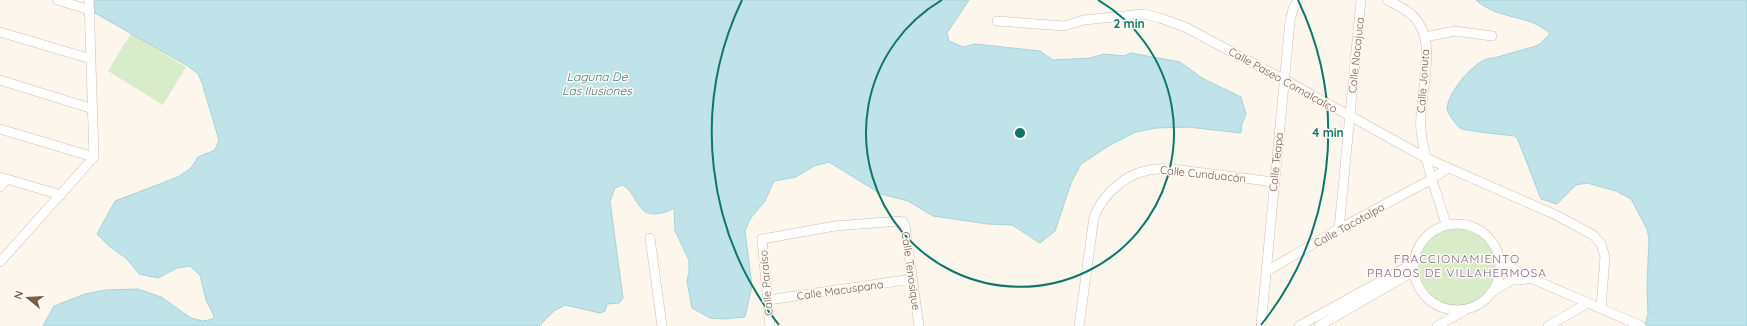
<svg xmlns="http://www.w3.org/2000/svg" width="1747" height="326" font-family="Quicksand,sans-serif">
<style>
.green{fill:#d8ecc9}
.water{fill:#bfe3e8;stroke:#a5d3da}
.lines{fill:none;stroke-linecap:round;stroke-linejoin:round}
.minor-casing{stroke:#d1beb0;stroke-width:10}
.minor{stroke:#fff;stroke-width:9}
.ring{fill:none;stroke:#0f766e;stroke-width:2}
.labels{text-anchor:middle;stroke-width:3;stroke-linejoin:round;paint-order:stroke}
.street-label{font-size:11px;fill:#7a5c4d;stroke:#fffaf3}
.water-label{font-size:12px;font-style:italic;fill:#437c86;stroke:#fffaf3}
.neighbourhood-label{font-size:12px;letter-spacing:1px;fill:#846695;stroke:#fffaf3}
.centre{fill:#0f766e;stroke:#fffaf3;stroke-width:2}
.ring-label{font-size:12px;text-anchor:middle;font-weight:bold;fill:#0f766e;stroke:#fffaf3;stroke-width:3;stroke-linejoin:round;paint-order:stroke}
</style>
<rect width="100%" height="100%" fill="#fdf6ec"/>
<path class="green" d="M131,33L186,67L163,105L108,71Z
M1414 267a43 43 0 1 1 86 0a43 43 0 1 1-86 0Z"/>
<path class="water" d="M89,0H969L947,33L949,41L963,47L975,44L1040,51L1053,60L1090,58L1104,54L1124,56L1131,53L1180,62L1202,78L1241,97L1246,114L1242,124L1241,133L1188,127L1156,128L1136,132L1110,145L1081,164L1071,183L1055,231L1040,243L1012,225L988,224L933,216L908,201L881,194L829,162L814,166L796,177L774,181L765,201L750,219L745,231L752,286L745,317L724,319L710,318L692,308L687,281L689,272V260L675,231L674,208C666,213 650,218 642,209C634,201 633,190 622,185L615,188L610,201L623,298L619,303L607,304L605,311L600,313L565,305L554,311L539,326H43L54,306L85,294L106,290L138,289L161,297L191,318L203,321L213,319L214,316L206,300L200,275L190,266L177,268L158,278L139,274L126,258L110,247L97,234L115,201L178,177L191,168L198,157L215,150L219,140L202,83L198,74L188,66L95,13L94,6L89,2Z
M1476,0H1747V326H1645L1648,313L1647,285L1649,239L1647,229L1631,199L1616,191L1587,183L1576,185L1557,204L1541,199L1518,140L1515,136C1507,135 1464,131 1460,128C1456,125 1447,113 1447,108C1448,92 1477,56 1494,58L1536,46L1541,43L1550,34C1531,14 1497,20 1476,0Z"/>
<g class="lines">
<defs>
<path id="minor" d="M57,0L90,10
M1387,0C1395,4 1404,8 1411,14C1442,42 1417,94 1421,131C1425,163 1437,194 1446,224
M997,21L1064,26L1084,20L1143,14L1160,18L1185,27L1285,80L1426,158L1556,215L1593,235L1601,244L1605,257L1601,308
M0,32L91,59
M1425,37L1455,31L1492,36
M0,80L93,109
M0,129L94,157
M0,177L61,195
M0,187L7,179
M1414 267a43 43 0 1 1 86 0a43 43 0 1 1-86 0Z
M1339,229L1361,0
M650,238L662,326
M1500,257L1506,264L1519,273L1641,326
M0,262L94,157L89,0
M1267,271L1339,229L1432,179L1448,168
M1493,291L1512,280L1529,279
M768,300L912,279
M770,326L762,239L835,226L900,221L903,222L905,226L919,326
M1079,326L1094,217C1102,196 1123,176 1145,171C1164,166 1185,171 1204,173C1227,176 1251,179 1274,182
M1261,326L1290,21L1293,9L1298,0
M1299,326L1414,263
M1319,326L1414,271
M1437,326L1464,311
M1548,326L1588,303"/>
</defs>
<use href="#minor" class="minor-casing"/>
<use href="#minor" class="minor"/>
</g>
<g class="ring">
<path d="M1098 0A154 154 0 1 1 942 0"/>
<path d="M779 325A308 308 0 0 1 742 0M1298 0A308 308 0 0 1 1261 325"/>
</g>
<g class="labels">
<g class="street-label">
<text transform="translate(1356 55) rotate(-84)" y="4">Calle Nacajuca</text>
<text transform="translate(1283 80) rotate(29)" y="4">Calle Paseo Comalcalco</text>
<text transform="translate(1423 81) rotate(-86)" y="4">Calle Jonuta</text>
<text transform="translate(1276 162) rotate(-84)" y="4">Calle Teapa</text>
<text transform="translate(1203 174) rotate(6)" y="4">Calle Cunduacán</text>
<text transform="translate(1349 225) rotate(-29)" y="4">Calle Tacotalpa</text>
<text transform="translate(911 271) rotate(82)" y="4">Calle Tenosique</text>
<text transform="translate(766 283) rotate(-95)" y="4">Calle Paraíso</text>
<text transform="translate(840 290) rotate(-8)" y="4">Calle Macuspana</text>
</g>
<g class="water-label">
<text x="597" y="81">Laguna De<tspan x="597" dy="14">Las Ilusiones</tspan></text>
</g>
<g class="neighbourhood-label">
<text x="1457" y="263">FRACCIONAMIENTO<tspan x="1457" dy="14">PRADOS DE VILLAHERMOSA</tspan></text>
</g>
</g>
<circle cx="1020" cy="133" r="6" class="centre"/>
<g class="ring-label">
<text x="1129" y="28">2 min</text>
<text x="1328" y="137">4 min</text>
</g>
<g transform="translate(28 298) rotate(288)" stroke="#fffaf3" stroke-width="3" paint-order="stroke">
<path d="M0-3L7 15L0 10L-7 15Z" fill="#7a5c4d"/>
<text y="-6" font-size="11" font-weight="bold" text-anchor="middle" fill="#7a5c4d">N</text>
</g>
</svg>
